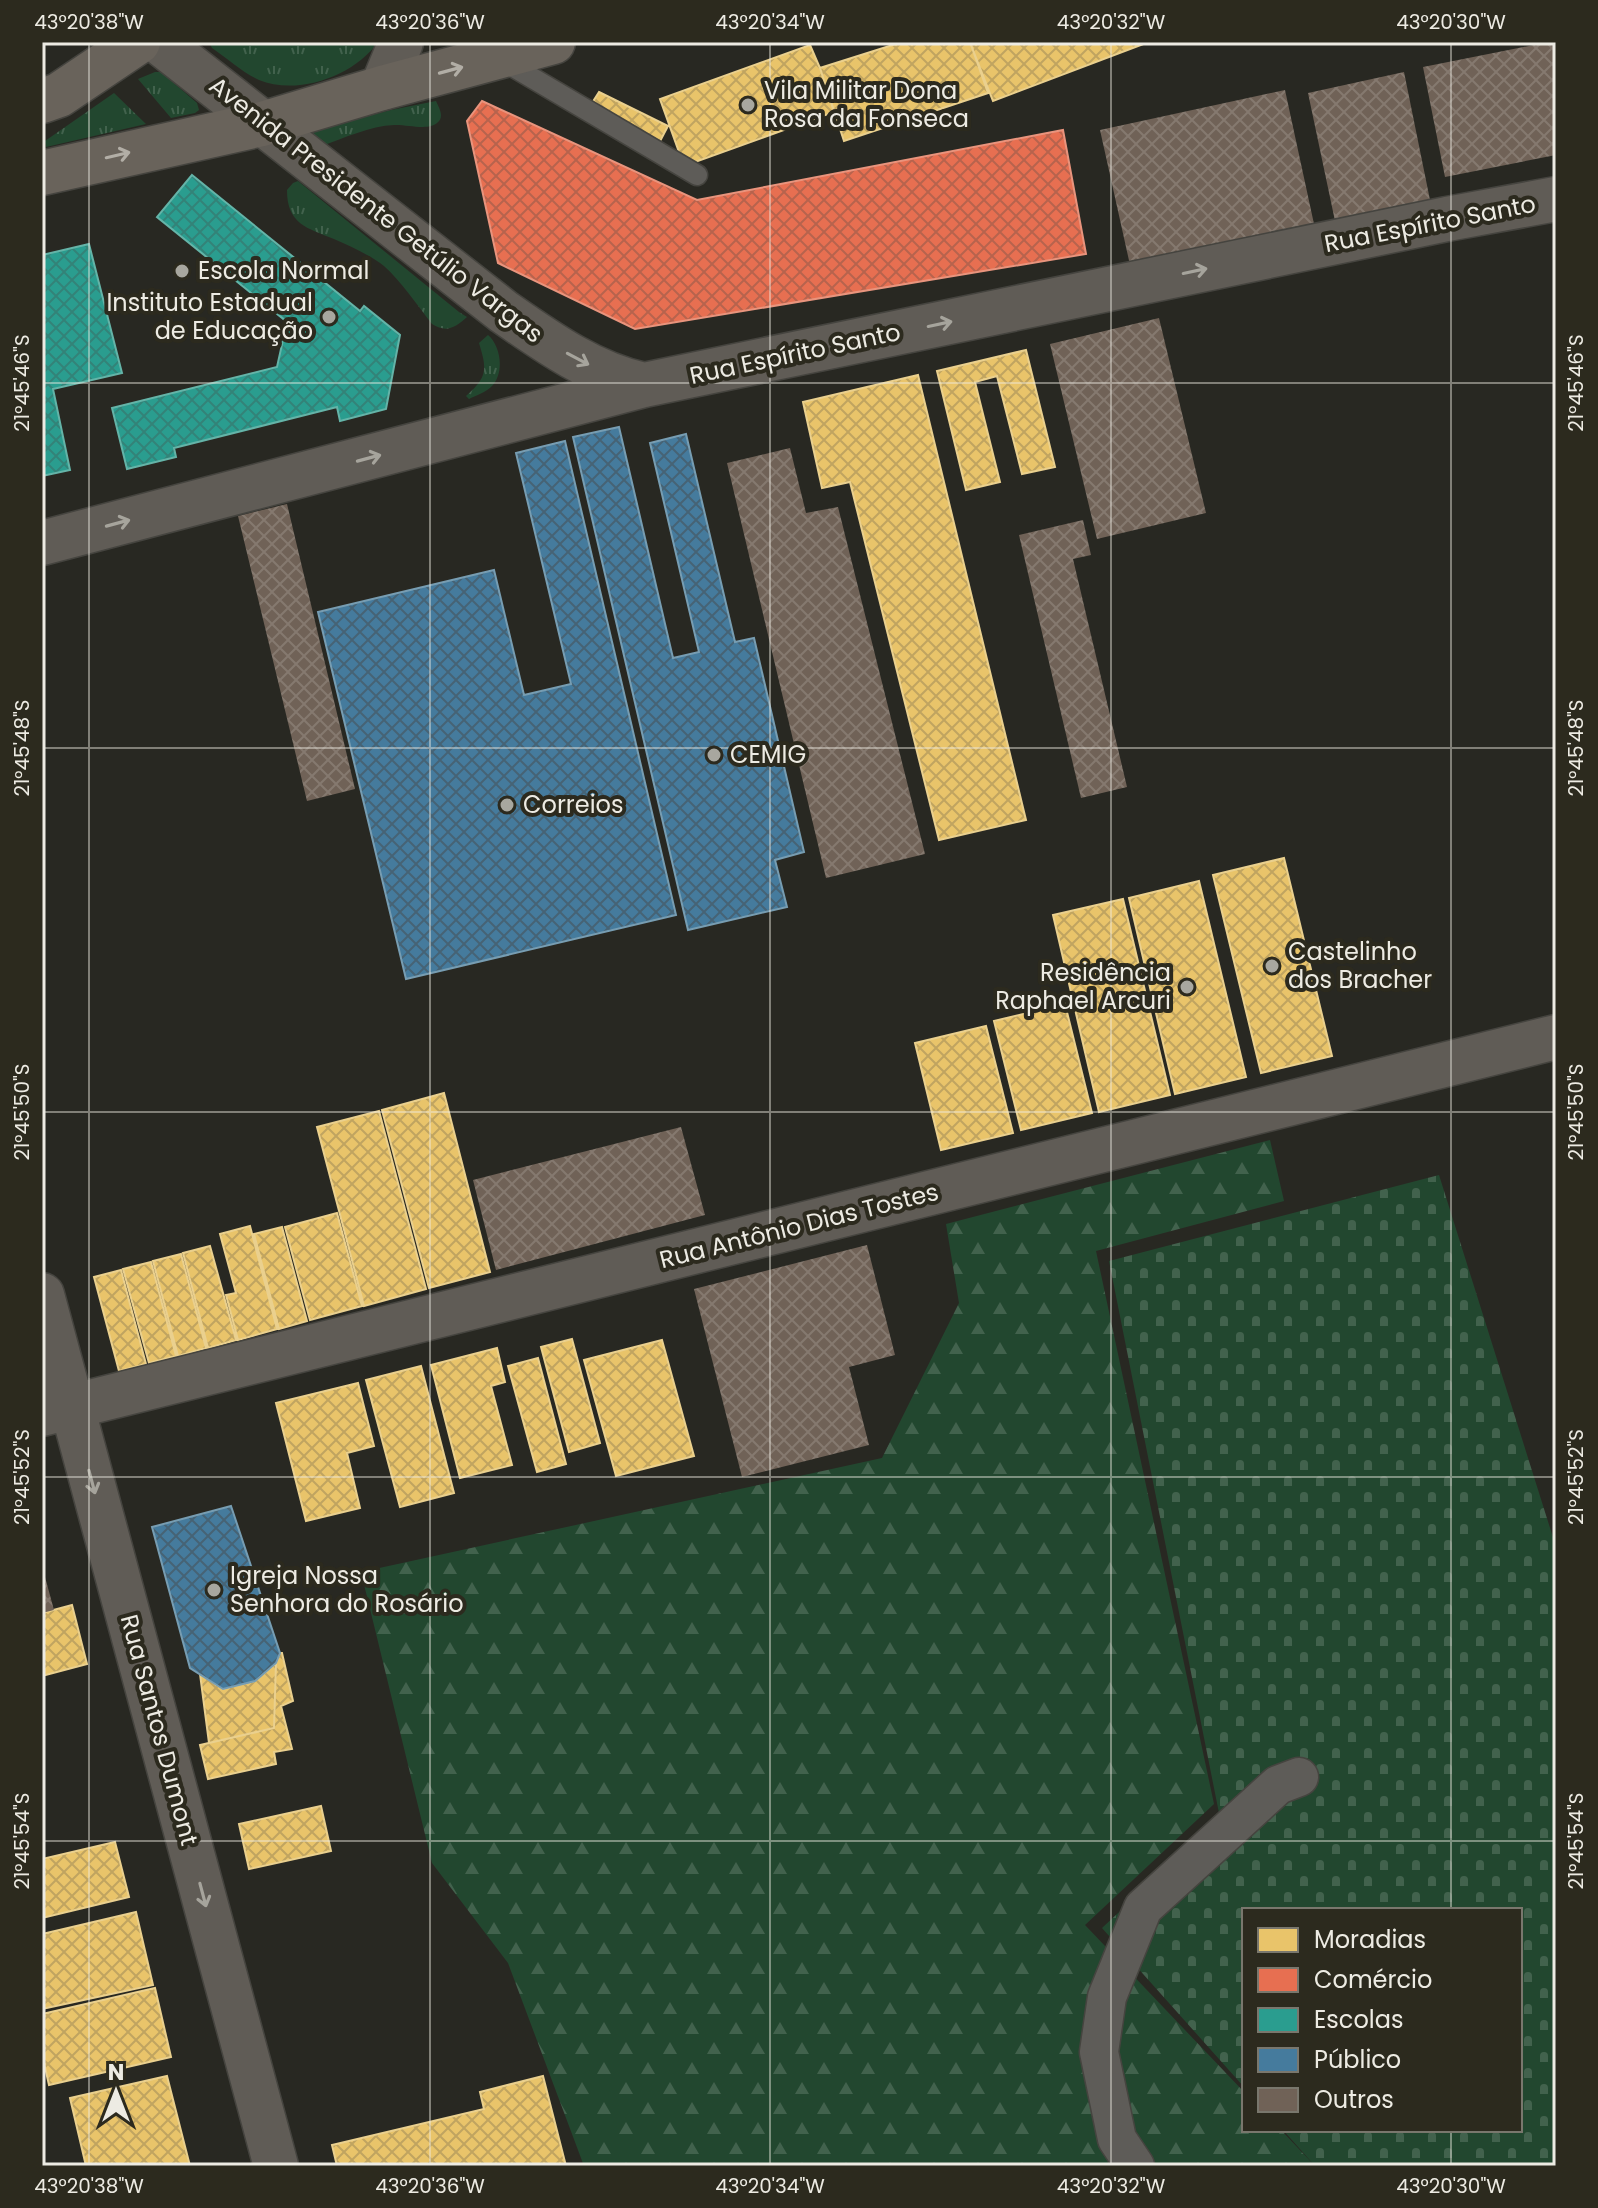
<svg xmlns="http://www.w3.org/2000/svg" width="1598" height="2208" font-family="Poppins,sans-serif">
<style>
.grass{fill:url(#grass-tufts)}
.forest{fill:url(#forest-firs)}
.cemetery{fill:url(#cemetery-stones)}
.homes{fill:url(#homes-cross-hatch);stroke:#ead08e;stroke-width:2}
.shops{fill:url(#shops-cross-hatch);stroke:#e9947d;stroke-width:2}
.schools{fill:url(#schools-cross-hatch);stroke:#64b4a8;stroke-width:2}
.public{fill:url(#public-cross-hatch);stroke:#779db2;stroke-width:2}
.building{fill:url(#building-cross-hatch)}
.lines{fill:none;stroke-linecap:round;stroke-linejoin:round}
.lane-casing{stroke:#45443f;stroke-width:23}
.street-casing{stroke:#45443f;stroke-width:41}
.secondary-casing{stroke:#45443f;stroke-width:47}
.primary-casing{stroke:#45443f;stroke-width:47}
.lane{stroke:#5e5c58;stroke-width:20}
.street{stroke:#5e5c58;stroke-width:38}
.secondary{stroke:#605c56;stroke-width:44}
.primary{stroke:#69635b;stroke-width:44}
.oneway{stroke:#b2aea6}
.oneway2{stroke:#a6a49c}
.ticks{fill:none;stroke:#edebe3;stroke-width:2;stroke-opacity:0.45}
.poi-dot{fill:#a8a79f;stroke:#2c2a1e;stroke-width:3}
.labels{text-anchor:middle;stroke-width:8;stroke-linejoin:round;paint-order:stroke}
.poi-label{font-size:24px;fill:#edebe3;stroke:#2c2a1e;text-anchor:start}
.street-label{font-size:24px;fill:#edebe3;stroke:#2c2a1e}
.neatline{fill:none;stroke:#edebe3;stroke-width:3}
.ticks-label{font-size:20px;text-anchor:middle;fill:#edebe3}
</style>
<defs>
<pattern id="grass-tufts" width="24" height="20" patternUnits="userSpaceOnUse" patternTransform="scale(2)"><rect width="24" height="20" fill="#22472f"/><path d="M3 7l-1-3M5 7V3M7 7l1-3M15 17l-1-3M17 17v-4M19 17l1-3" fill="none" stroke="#42624d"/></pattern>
<pattern id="forest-firs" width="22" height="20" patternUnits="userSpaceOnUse" patternTransform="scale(2)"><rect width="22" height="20" fill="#22472f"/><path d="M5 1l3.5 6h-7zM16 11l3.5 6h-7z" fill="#42624d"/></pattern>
<pattern id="cemetery-stones" width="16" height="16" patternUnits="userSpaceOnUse" patternTransform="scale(2)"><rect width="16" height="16" fill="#22472f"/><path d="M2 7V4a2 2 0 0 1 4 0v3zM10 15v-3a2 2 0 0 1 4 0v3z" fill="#42624d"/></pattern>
<pattern id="homes-cross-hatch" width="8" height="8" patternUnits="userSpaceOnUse" patternTransform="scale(2)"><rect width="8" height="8" fill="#e9c46a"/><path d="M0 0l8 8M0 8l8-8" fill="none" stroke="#c0a460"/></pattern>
<pattern id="shops-cross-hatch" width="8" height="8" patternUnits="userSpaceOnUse" patternTransform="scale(2)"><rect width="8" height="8" fill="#e76f51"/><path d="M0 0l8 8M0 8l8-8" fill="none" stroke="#b7634d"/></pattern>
<pattern id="schools-cross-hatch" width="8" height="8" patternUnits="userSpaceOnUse" patternTransform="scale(2)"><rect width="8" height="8" fill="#2a9d8f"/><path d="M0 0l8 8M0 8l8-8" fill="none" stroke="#338378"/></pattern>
<pattern id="public-cross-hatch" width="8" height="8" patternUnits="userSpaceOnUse" patternTransform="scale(2)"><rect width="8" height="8" fill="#457b9d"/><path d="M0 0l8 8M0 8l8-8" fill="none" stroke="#466375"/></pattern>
<pattern id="building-cross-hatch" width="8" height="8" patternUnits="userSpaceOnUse" patternTransform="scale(2)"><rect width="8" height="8" fill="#706257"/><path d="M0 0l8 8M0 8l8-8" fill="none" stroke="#85796f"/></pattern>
</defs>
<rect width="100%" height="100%" fill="#282822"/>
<path class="grass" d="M209,42H378C354,76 298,96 259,80C243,73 227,58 212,48Z
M155,72H161L197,103L199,110L195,113L171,118L138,79Z
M114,93L146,124L46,147L45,141Z
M436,101C439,108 445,117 437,123C428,131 406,124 394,125C370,126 344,138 322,146L309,132L391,110Z
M298,181L459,312L467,317C455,328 446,333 432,324C418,306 400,280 384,266C370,255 350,246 334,239C307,228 287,224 287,190L293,183Z
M488,335C501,346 505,374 491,387C486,392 475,396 469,399L466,396C488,377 487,369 479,343Z"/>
<path class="forest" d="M1270,1140L1284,1201L1096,1251L1214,1804L1085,1925L1244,2092V2130H1281L1315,2166H584L508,1963L432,1863L361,1572L882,1458L959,1303L946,1224Z"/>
<path class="cemetery" d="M1439,1175L1556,1547V2166H1315L1283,2130H1520V1910H1244V2087L1102,1928L1220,1818L1109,1261Z"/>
<path class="homes" d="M902,42H970L988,93L844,141L820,68Z
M978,42H1146V43L993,101L971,45Z
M810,45L820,68L834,112L684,166L660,99Z
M599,92L668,126L657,147L585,114Z
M1026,350L1055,467L1022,474L997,376L975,382L1000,482L966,490L937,371Z
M918,375L1026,820L939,840L850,482L822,488L803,402Z
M1284,858L1332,1056L1261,1073L1213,875Z
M1199,881L1246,1077L1175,1094L1129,898Z
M1123,899L1170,1095L1099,1112L1053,915Z
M1065,1004L1092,1113L1021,1130L994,1021Z
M986,1026L1013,1133L941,1150L915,1043Z
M444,1093L490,1272L429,1288L382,1110Z
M379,1111L426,1289L364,1306L317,1127Z
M337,1213L362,1306L310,1320L285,1227Z
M250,1226L277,1329L238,1340L226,1295L236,1293L220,1234Z
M282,1227L307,1321L279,1329L254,1234Z
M210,1246L236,1340L208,1348L183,1253Z
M181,1254L206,1348L178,1356L153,1261Z
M151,1262L176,1356L149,1363L123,1269Z
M121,1270L146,1364L119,1371L94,1277Z
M572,1339L600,1443L569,1452L541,1347Z
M662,1340L694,1456L616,1476L584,1360Z
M497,1348L505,1382L491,1386L512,1465L460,1478L431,1365Z
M538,1358L566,1464L537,1472L508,1366Z
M421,1366L454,1493L400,1507L366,1380Z
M358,1383L374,1446L347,1453L360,1508L306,1521L276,1403Z
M72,1605L87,1664L42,1676V1613Z
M280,1653H282L293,1701L281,1706L292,1749L274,1752L276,1764L208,1779L200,1745L274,1728L276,1663Z
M276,1663L274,1728L209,1743L200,1674L223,1689L255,1681Z
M321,1806L331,1851L249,1869L239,1824Z
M115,1842L129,1897L42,1918V1859Z
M136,1912L153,1985L42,2009V1934Z
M155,1988L171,2057L49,2085L42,2054V2014Z
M167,2076L190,2166H86L70,2098Z
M543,2076L566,2166H337L332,2145L484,2109L480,2092Z"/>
<path class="shops" d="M482,101L697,200L1063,130L1086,254L635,329L498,263L467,121Z"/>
<path class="schools" d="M192,175L360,311L364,306L400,335L386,409L340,421L337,407L174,448L176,457L127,469L112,408L277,367L287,322L157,217Z
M89,244L122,373L53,389L70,470L42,476V255Z"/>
<path class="public" d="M619,427L673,658L699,652L650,443L686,434L735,642L754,638L804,852L775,860L787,907L688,930L573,437Z
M565,441L676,915L406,979L318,612L494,570L524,695L571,684L516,453Z
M231,1506L280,1653L276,1663L255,1681L223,1689L190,1668L152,1527Z"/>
<path class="building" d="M1549,42H1556V155L1445,177L1423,67Z
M1404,72L1430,200L1335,221L1308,93Z
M1285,90L1314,224L1130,265L1100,130Z
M1159,318L1206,513L1097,539L1050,344Z
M790,448L806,513L838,507L925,854L826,878L727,463Z
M287,504L355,789L307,801L238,516Z
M1083,520L1091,555L1073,559L1127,787L1081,798L1019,535Z
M681,1127L705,1215L496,1270L473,1180Z
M867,1245L895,1355L849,1367L869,1445L742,1477L694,1289Z
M42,1566L54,1610L42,1613Z"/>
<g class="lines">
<defs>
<path id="lane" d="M500,59L697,175"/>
<path id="street" d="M1135,2166L1117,2139L1099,2052L1107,1997L1143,1908L1278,1785L1299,1777"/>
<path id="secondary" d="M159,42L504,312C547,342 592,374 644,385
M382,88L401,42
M42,543L644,385L1447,219L1556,199
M42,1295L276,2166
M42,1414L1556,1037"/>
<path id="primary" d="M42,101L59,95L138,42
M42,173L262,124L382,88L553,42"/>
</defs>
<use href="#lane" class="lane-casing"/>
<use href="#street" class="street-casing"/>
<use href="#secondary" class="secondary-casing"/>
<use href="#primary" class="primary-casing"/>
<use href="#lane" class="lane"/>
<use href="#street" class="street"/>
<use href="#secondary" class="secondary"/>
<use href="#primary" class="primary"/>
</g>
<defs><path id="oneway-shaft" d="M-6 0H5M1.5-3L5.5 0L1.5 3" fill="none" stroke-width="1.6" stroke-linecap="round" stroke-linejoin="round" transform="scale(2)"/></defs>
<g class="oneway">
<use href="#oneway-shaft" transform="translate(451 70) rotate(-15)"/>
<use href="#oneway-shaft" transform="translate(118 155) rotate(-13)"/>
</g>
<g class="oneway2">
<use href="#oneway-shaft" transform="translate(1195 271) rotate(-12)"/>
<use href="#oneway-shaft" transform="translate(940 324) rotate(-12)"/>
<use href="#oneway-shaft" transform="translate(578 359) rotate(28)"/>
<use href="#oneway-shaft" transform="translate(369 458) rotate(-15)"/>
<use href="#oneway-shaft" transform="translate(118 523) rotate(-15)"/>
<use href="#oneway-shaft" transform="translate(92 1482) rotate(75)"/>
<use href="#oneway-shaft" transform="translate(203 1895) rotate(75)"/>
</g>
<path class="ticks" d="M89,42V2166M430,42V2166M770,42V2166M1111,42V2166M1451,42V1910M42,383H1556M42,748H1556M42,1112H1556M42,1477H1556M42,1841H1556M1451,2130V2166"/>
<g class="poi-dot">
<circle cx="748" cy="105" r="8"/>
<circle cx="182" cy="271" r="8"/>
<circle cx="329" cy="317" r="8"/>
<circle cx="714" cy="755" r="8"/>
<circle cx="507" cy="805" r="8"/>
<circle cx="1272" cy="966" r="8"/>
<circle cx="1187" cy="987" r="8"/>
<circle cx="214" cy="1590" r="8"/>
</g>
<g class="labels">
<g class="poi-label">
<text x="764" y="99">Vila Militar Dona<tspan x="764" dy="28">Rosa da Fonseca</tspan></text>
<text x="198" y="279">Escola Normal</text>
<text x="313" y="311" text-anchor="end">Instituto Estadual<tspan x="313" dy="28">de Educação</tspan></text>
<text x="730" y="763">CEMIG</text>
<text x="523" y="813">Correios</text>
<text x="1288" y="960">Castelinho<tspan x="1288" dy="28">dos Bracher</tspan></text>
<text x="1171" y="981" text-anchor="end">Residência<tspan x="1171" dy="28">Raphael Arcuri</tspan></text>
<text x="230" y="1584">Igreja Nossa<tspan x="230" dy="28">Senhora do Rosário</tspan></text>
</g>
<g class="street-label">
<text transform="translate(376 210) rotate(38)" y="8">Avenida Presidente Getúlio Vargas</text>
<text transform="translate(1430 224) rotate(-11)" y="8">Rua Espírito Santo</text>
<text transform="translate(795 354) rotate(-12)" y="8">Rua Espírito Santo</text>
<text transform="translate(799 1226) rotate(-14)" y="8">Rua Antônio Dias Tostes</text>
<text transform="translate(159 1730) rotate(75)" y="8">Rua Santos Dumont</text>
</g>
</g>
<rect width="1598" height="2208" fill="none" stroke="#2c2a1e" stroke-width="88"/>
<rect x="1242" y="1908" width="280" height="224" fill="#2c2a1e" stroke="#79776d" stroke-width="2"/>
<rect x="1258" y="1928" width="40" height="24" fill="#e9c46a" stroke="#79776d" stroke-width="2"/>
<text x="1314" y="1948" font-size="24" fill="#edebe3">Moradias</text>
<rect x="1258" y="1968" width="40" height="24" fill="#e76f51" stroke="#79776d" stroke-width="2"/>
<text x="1314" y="1988" font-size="24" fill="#edebe3">Comércio</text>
<rect x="1258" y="2008" width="40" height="24" fill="#2a9d8f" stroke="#79776d" stroke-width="2"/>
<text x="1314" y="2028" font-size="24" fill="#edebe3">Escolas</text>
<rect x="1258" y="2048" width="40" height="24" fill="#457b9d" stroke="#79776d" stroke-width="2"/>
<text x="1314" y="2068" font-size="24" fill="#edebe3">Público</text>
<rect x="1258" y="2088" width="40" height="24" fill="#706257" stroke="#79776d" stroke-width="2"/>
<text x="1314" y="2108" font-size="24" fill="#edebe3">Outros</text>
<g transform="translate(116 2092)" stroke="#2c2a1e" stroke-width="6" paint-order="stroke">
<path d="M0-6L14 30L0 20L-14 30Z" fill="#edebe3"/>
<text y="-12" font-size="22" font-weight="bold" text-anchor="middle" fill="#edebe3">N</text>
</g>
<rect x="44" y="44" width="1510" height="2120" class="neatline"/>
<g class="ticks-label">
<text x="89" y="29">43°20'38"W</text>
<text x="430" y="29">43°20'36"W</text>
<text x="770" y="29">43°20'34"W</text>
<text x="1111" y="29">43°20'32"W</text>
<text x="1451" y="29">43°20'30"W</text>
<text transform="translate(22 383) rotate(-90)" y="7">21°45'46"S</text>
<text transform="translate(1576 383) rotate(-90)" y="7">21°45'46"S</text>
<text transform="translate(22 748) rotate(-90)" y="7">21°45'48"S</text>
<text transform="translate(1576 748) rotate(-90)" y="7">21°45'48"S</text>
<text transform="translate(22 1112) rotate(-90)" y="7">21°45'50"S</text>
<text transform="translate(1576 1112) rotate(-90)" y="7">21°45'50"S</text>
<text transform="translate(22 1477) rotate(-90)" y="7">21°45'52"S</text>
<text transform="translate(1576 1477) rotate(-90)" y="7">21°45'52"S</text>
<text transform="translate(22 1841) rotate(-90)" y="7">21°45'54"S</text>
<text transform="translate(1576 1841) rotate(-90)" y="7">21°45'54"S</text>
<text x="89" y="2193">43°20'38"W</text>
<text x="430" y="2193">43°20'36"W</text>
<text x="770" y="2193">43°20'34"W</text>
<text x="1111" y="2193">43°20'32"W</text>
<text x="1451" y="2193">43°20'30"W</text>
</g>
</svg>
